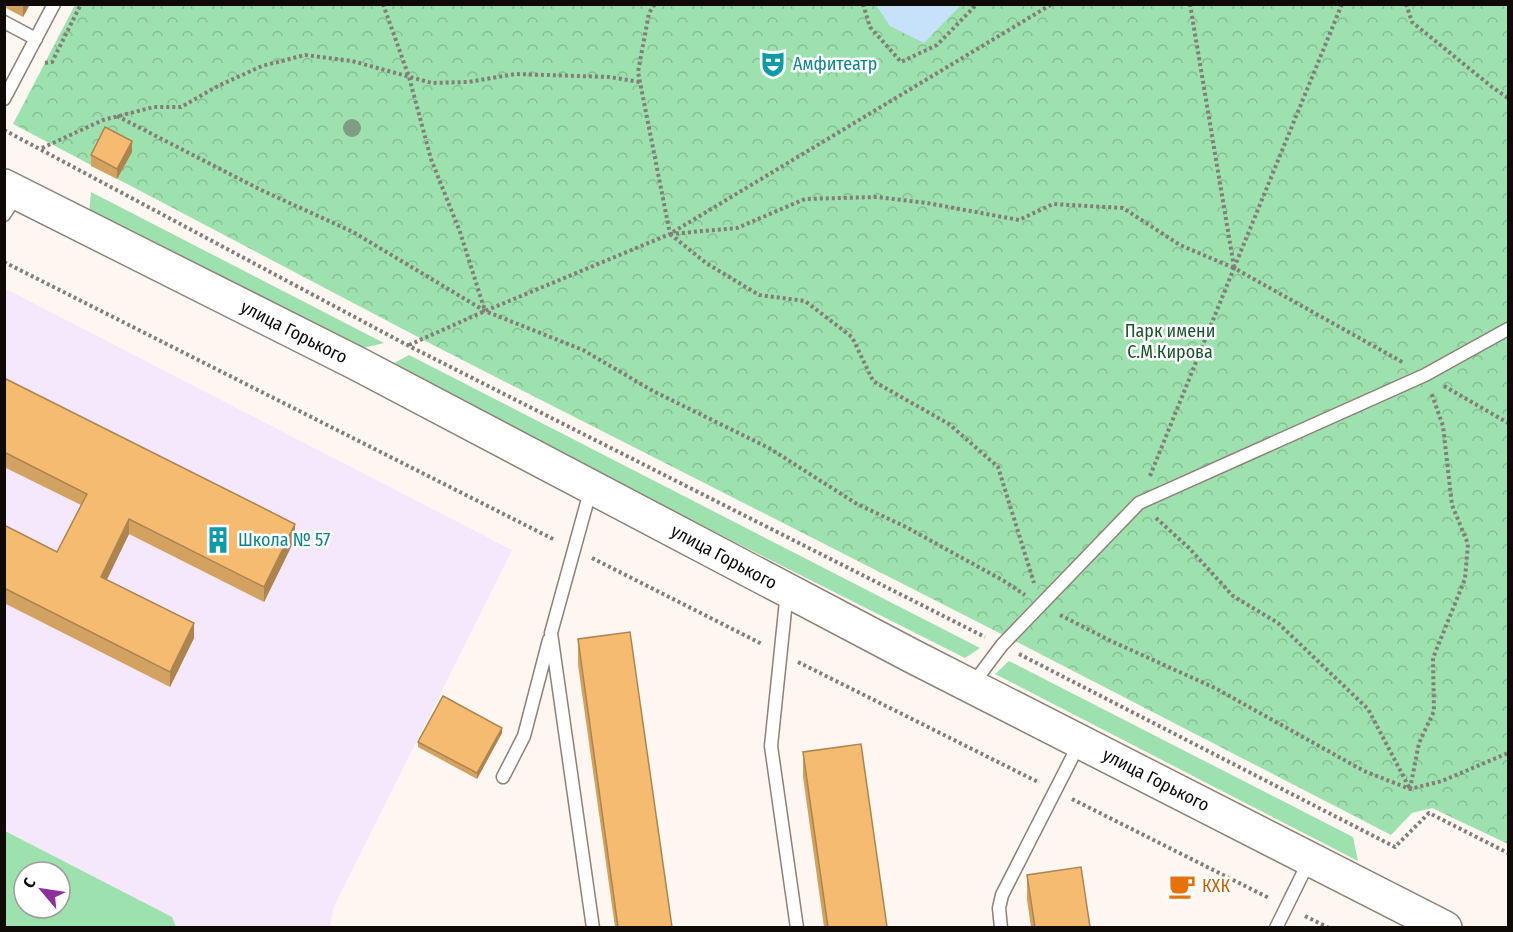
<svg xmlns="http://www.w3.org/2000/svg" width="1513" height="932" font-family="'Fira Sans Condensed',sans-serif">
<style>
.education{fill:#f6e8fc;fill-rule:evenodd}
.green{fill:#9de1ae;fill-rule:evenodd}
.park{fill:url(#park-crowns)}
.water{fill:#c6e2fb}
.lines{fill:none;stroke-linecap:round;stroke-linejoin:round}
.lane-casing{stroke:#908075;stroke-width:15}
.secondary-casing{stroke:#908075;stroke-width:36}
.path{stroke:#847d79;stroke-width:4;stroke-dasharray:3 3;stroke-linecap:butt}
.lane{stroke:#fff;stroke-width:12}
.secondary{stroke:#fff;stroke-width:33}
.tree{fill:#819c85}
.wall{fill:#d3a261}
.shaded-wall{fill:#ac844f}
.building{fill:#f5bc71;stroke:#ac844f;stroke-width:1.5}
.labels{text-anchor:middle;stroke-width:5;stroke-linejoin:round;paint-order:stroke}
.culture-label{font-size:18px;fill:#0d838f;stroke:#fff;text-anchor:start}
.park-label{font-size:18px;fill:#1a532d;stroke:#fff}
.street-label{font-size:18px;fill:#100a07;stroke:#fff}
.food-label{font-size:18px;fill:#c56008;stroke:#fff;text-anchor:start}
</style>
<defs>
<pattern id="park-crowns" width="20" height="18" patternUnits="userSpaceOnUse" patternTransform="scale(1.5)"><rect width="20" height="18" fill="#9de1ae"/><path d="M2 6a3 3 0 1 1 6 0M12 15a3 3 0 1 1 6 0" fill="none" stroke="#86c094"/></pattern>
</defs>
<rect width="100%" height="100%" fill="#fef6f1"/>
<path class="education" d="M4,288L512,550L334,906L330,927H5ZM24,872H60V908H24Z"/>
<path class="green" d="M91,192L384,343L359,349L89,213Z
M409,355L980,648L965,658L387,367Z
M1009,661L1353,837L1358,861L995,674Z
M5,831L172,917L176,927H5ZM24,872H60V908H24Z"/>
<path class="park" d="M75,5H1508V844L1432,808L1412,813L1391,835L1019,643L435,346L13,124Z"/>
<path class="water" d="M876,5H961L924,43L890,26Z"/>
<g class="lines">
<defs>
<path id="lane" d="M4,22L36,39
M4,99L54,4
M4,215L18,193
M591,488L551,633L593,928
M787,591L771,746L797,928
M972,685L1002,645L1139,503L1425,375L1508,329
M503,777L524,736L549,640
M1001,928L999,908L1002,895L1079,744
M1276,928L1309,861"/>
<path id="secondary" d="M4,186L358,364L912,656L1445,928"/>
</defs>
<use href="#lane" class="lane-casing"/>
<use href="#secondary" class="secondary-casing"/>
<path class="path" d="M383,4L409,77L431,159L460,232L485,311
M863,4L870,27L901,62L937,45L977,4
M1190,4L1234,267
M1406,4L1412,22L1492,87L1508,98
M45,63L52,62L81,4
M117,116L259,189L353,232L485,311L583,350L653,391L769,448L857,504L906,527L1004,581L1025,595
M4,130L409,346L985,637
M42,148L103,120L154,107H181L218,86L262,66L305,55L352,61L432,83L468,82L515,74L609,77L640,82
M673,232L1052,4
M670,234L737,228L805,199L877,197L927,203L1019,220L1053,204L1123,208L1180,245L1234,268
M670,234L706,263L759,295L805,301L852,337L873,381L949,424L998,467L1034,583
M4,262L555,540
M1234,268L1342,4
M409,345L485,311L670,234L638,72L649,13L655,4
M1444,386L1508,423
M1150,476L1234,268L1404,363
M1156,518L1189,548L1233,596L1278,623L1368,709L1410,789
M592,558L762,644
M1060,615L1111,641L1215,688L1364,771L1410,789L1442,781L1508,753
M1019,654L1395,847L1429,813L1508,853
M798,662L1038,782
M1410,789L1419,743L1434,711L1433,658L1465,579L1468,544L1452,505L1443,426L1431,392
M1072,799L1269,898
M1305,916L1329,928"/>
<use href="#lane" class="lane"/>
<use href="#secondary" class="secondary"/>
</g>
<circle class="tree" cx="352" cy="128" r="9"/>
<path class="wall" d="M4,4H30L23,17L4,7Z
M132,152L117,179L91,166V155Z
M4,378L295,539L264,602L129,534L107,580L194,638L170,687L4,603V525L57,552L81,505L4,467Z
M578,639L672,927H615L578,665Z
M502,733L477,779L418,747V742Z
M803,752L887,927H824L803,777Z
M1027,875L1090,927H1031L1027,900Z"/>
<path class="shaded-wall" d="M23,4H30L23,17Z
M132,141V152L117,179V169Z
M129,519V534L101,591V577Z
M295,524V539L264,602V587Z
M194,623V638L170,687V672Z
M502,728V733L477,779V773Z"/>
<path class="building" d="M105,127L132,141L117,169L91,155Z
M4,378L295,524L264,587L129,519L101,577L194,623L170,672L4,588V525L57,552L87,494L4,452Z
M630,632L672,927H618L578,639Z
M443,696L502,728L477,773L418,742Z
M861,744L887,927H828L803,752Z
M1081,867L1090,927H1035L1027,875Z"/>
<defs>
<symbol id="theatre-bare" viewBox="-9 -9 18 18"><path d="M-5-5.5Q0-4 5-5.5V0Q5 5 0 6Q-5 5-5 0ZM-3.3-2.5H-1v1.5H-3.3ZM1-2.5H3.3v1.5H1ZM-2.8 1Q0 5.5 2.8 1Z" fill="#0f9aa8" stroke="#fff" stroke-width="2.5" paint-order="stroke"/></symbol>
<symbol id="building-bare" viewBox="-9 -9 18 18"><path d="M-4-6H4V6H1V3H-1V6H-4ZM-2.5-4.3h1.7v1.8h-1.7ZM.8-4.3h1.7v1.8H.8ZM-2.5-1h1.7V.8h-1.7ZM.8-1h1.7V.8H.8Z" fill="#0f9aa8" stroke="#fff" stroke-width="2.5" paint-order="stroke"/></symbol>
<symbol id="cafe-bare" viewBox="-9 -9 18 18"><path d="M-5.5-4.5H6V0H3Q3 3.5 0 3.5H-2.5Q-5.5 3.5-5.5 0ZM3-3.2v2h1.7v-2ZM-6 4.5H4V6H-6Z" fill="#e8710a" stroke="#fff" stroke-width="2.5" paint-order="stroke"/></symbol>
</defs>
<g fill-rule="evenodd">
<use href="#theatre-bare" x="754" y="45" width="38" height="38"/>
<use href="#building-bare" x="199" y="521" width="38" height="38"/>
<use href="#cafe-bare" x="1163" y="867" width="38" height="38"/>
</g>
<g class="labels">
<g class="culture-label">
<text x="793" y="70">Амфитеатр</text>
<text x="238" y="546">Школа № 57</text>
</g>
<g class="park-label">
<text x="1170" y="337">Парк имени<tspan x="1170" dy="21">С.М.Кирова</tspan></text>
</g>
<g class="street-label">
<text transform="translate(294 332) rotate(27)" y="6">улица Горького</text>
<text transform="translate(724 557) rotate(28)" y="6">улица Горького</text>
<text transform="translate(1156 780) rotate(27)" y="6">улица Горького</text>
</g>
<g class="food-label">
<text x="1202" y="892">КХК</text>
</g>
</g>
<rect width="1513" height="932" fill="none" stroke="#100a07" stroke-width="12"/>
<g transform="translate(42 890) rotate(299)"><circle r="28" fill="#ffffff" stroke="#9f9d9c" stroke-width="1.5"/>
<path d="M0-4.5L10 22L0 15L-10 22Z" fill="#8c319c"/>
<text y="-9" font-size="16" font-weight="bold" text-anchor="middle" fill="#100a07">С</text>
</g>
</svg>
